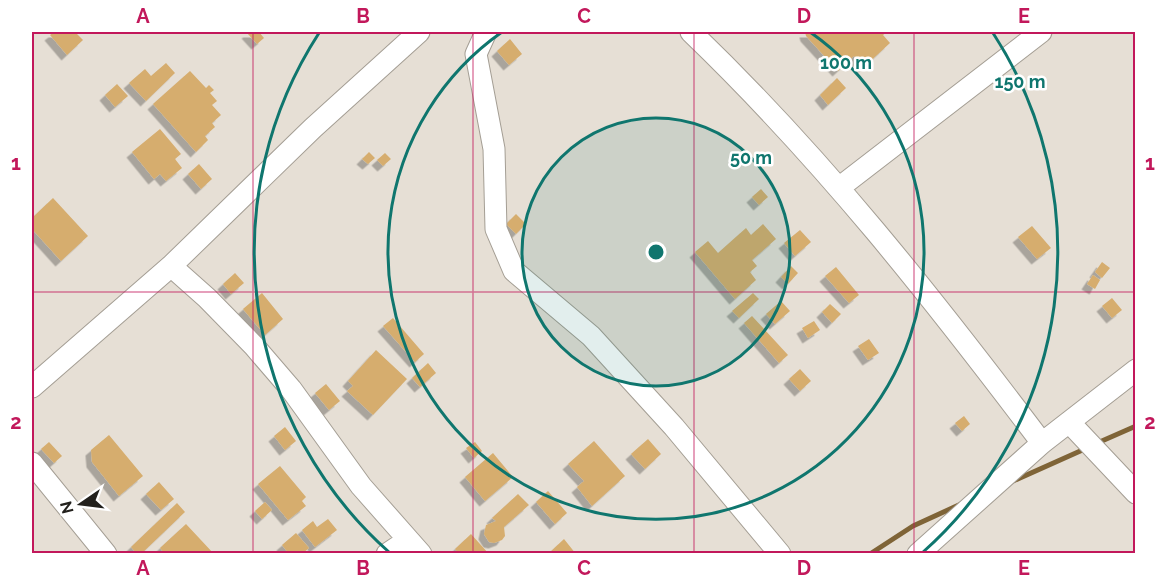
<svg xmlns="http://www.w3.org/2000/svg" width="1167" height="585" font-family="Raleway,sans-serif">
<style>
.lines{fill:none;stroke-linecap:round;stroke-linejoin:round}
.stream{stroke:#7f6437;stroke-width:5}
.building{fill:#d6ad6e;filter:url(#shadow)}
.street-casing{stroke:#a49e94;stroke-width:23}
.street{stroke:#fff;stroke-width:21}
.grid{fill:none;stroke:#c2185b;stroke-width:1.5;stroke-opacity:0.55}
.ring{fill:none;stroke:#0f766e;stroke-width:3}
.centre{fill:#0f766e;stroke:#fff;stroke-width:3}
.ring-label{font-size:18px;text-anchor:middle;font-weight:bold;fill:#0f766e;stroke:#fff;stroke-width:5;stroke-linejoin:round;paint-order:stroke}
.neatline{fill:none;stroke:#c2185b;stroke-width:2}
.grid-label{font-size:20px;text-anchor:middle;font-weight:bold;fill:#c2185b}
</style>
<defs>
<filter id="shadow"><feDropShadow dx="-5.5" dy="5.5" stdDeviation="0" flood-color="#0004"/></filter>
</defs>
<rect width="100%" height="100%" fill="#e6dfd5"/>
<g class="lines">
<path class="stream" d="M1095,444L1136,426
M1013,481L1087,448
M870,554L913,526L961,504"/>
</g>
<path class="building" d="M54,32H75L83,40L67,55L50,35Z
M249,32H259L264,38L257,44L247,33Z
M805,32H887L883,35L890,43L864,67L854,56L838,71L806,36Z
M510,39L522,54L509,65L497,51Z
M166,63L175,73L146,101L129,83L145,69L151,76Z
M190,71L206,88L209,85L214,90L210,93L217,101L212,105L221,115L212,123L215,127L205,136L208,140L196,152L153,104Z
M837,78L846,88L828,105L820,95Z
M117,84L128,96L115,107L105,95Z
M160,129L181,154L175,159L182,168L166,181L160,174L154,179L132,152Z
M369,152L375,158L368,164L362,159Z
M385,153L391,159L383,166L377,160Z
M199,164L212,179L201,189L188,174Z
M761,189L768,197L759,205L752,197Z
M53,198L88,236L61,261L32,229V218Z
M516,214L526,224L516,234L506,224Z
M763,224L776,239L752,260L757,266L750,272L756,280L735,299L695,252L708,241L718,253L746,228L751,235Z
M1032,226L1051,248L1037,259L1018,237Z
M800,230L811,242L795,256L784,243Z
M1102,262L1110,268L1102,278L1095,272Z
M791,266L798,273L788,284L781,277Z
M836,267L859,295L849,303L825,276Z
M235,273L244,283L231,294L223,284Z
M1093,275L1100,280L1095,289L1087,284Z
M262,293L283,319L265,335L243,309Z
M753,293L759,299L739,318L732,311Z
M1112,298L1122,310L1112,318L1102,306Z
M781,301L790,311L775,324L766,314Z
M830,304L841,314L832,323L822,312Z
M752,316L788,355L779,363L744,323Z
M393,318L424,354L415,362L383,326Z
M814,321L820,330L808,338L802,328Z
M869,339L879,353L868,360L858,346Z
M376,350L407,379L373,415L347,391L353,386L348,381Z
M428,363L436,373L420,387L412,378Z
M800,369L811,381L800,391L789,379Z
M326,384L340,401L329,410L315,393Z
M964,416L970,424L962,431L955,423Z
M285,427L296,441L285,450L274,436Z
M109,435L143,476L119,496L92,462L91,450Z
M648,439L661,454L645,469L631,454Z
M594,441L625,476L592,506L577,487L584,481L568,464Z
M49,442L62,456L54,463L41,449Z
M475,442L482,451L474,458L466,448Z
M493,453L513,477L485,501L465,477Z
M280,466L306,497L302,501L306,506L288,520L258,484Z
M159,482L174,499L161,510L146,494Z
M548,491L567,513L555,524L536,502Z
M518,494L529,505L504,527L505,536L502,540L494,543L489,542L484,534L486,525L496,521L492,518Z
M265,502L272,510L262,519L255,511Z
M177,503L185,512L141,554H137L131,547Z
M328,519L337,530L315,547L302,530L313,521L317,527Z
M186,524L214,554H165L160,548Z
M296,533L309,548L302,554H289L282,545Z
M471,534L489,554H459L455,549Z
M564,539L576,554H548Z"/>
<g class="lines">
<defs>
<path id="street" d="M486,32L476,54L494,149L496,229L514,271L591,336L674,427L780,554
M691,32C824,160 931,296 1042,443
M840,187L1041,32
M171,266L207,298L254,346L291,389L361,486L421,554
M32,387L171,266L313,128L419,32
M1069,422L1136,493
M32,463L106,554
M387,554L408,540
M918,554L1042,443L1136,370"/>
</defs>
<use href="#street" class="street-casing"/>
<use href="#street" class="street"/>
</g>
<path class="grid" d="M253,32V554M473,32V554M694,32V554M914,32V554M32,292H1136"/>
<circle cx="656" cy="252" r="134" fill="#0f766e" fill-opacity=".12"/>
<g class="ring">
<circle cx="656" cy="252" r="134"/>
<path d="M810 32A268 268 0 1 1 502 32"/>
<path d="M390 553A402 402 0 0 1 319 33M993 33A402 402 0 0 1 922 553"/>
</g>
<circle cx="656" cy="252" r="9" class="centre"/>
<g class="ring-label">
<text x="846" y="69">100 m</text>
<text x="1020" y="88">150 m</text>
<text x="751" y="164">50 m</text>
</g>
<rect width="1167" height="585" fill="none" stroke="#ffffff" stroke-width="66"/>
<g transform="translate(81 504) rotate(256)" stroke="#ffffff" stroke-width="4.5" paint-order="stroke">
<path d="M0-4.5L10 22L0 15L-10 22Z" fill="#23211d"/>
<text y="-9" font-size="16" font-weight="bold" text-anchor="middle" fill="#23211d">N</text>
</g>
<rect x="33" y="33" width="1101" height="519" class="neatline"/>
<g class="grid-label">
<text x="143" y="23">A</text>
<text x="363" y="23">B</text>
<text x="584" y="23">C</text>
<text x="804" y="23">D</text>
<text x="1024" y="23">E</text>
<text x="16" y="170">1</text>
<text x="1150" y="170">1</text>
<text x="16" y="429">2</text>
<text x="1150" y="429">2</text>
<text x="143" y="575">A</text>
<text x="363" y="575">B</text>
<text x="584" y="575">C</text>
<text x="804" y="575">D</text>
<text x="1024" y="575">E</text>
</g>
</svg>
